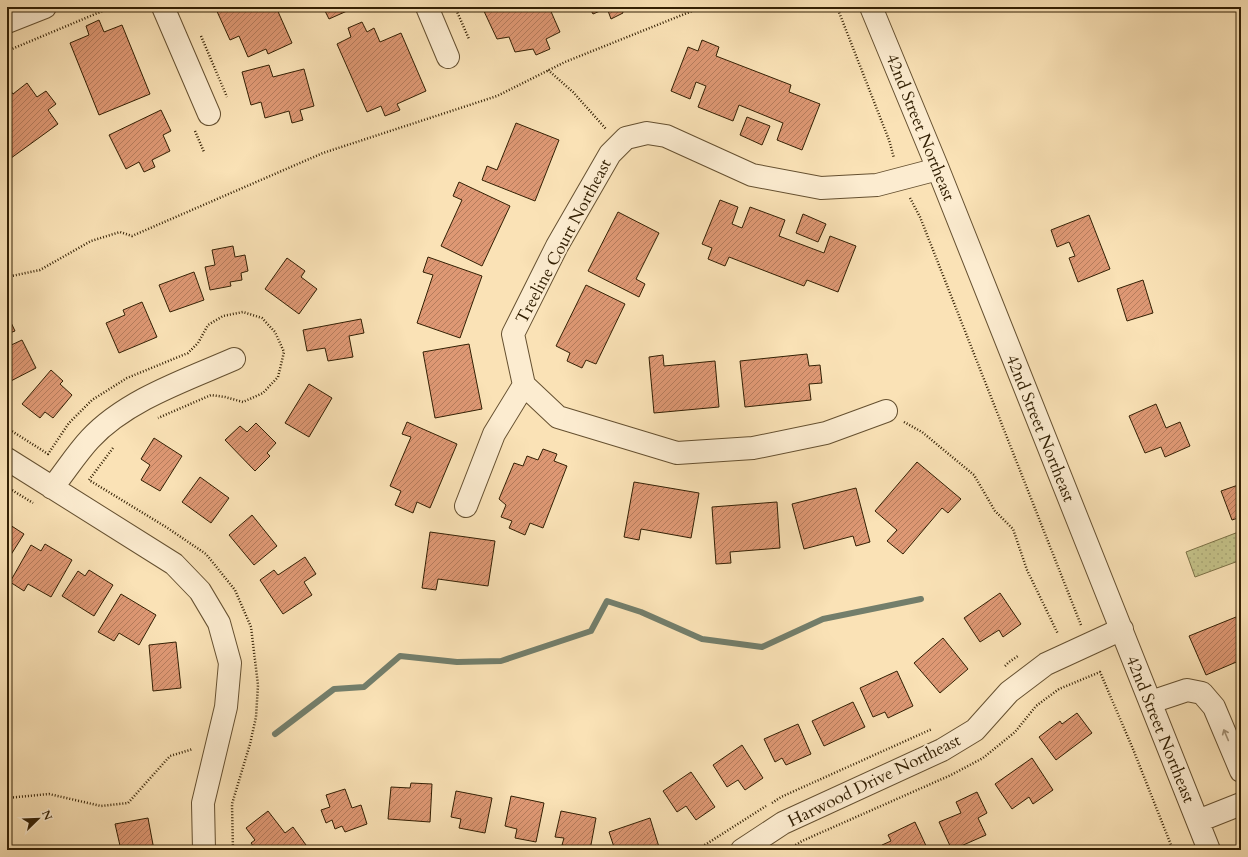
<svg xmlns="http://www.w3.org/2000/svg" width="1248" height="857" font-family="Cardo,serif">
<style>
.park{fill:url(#park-dots);stroke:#7c7146}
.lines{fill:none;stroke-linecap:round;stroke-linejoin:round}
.stream{stroke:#737e6b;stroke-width:6}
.building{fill:url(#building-hatch);stroke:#332004}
.minor-casing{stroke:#655030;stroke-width:24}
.path{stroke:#332004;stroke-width:2.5;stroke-dasharray:1 2;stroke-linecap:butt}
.minor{stroke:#fcecd0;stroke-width:22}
.oneway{stroke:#a29074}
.labels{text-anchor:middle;stroke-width:4;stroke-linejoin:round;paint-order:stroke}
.street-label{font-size:17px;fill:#332004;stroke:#fcecd0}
</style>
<defs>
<pattern id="park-dots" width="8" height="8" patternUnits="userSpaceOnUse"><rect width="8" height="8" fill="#c4c289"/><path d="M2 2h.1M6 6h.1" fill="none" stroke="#a9a675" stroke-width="1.8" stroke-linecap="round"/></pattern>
<pattern id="building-hatch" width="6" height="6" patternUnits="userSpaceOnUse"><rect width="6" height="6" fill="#de9874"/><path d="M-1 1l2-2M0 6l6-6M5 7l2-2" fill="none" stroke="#b57c5d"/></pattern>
</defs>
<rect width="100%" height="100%" fill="#fae2b6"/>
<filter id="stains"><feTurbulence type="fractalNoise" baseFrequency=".005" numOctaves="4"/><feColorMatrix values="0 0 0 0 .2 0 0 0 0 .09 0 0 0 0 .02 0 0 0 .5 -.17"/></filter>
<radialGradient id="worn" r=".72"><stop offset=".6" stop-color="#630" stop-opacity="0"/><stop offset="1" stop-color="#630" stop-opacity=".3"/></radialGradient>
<path class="park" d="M1241,531V560L1195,577L1186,552Z"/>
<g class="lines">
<path class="stream" d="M275,734L334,689L364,687L400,656L457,662L501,661L591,631L607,601L641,612L702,639L762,647L823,619L921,599"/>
</g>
<path class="building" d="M215,7H276L292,43L268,54L266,49L248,57L239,36L230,40Z
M323,7H356L329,19Z
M482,7H549L560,32L546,39L550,49L536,55L533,49L515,52L509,37L497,39Z
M589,7H622H621L623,13L611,19L607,8L593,14Z
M99,20L104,32L122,25L150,94L99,115L70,43L89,35L86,26Z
M362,22L367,32L374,28L380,42L401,33L426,91L397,104L400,110L385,116L381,106L367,112L337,44L351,37L348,28Z
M702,40L719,47L716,56L791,85L789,92L820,104L802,150L777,140L783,123L739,105L733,121L698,107L706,86L696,82L690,99L671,91L688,47L698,51Z
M269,65L273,77L304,69L314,106L300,110L303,120L292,123L289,111L265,118L261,102L251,105L242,72Z
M27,83L37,97L46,91L56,104L48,110L58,124L7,161V86L13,94Z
M161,110L171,131L163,135L170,151L152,160L155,167L144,172L139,162L126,169L109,135Z
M747,117L770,126L762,145L740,135Z
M516,123L559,140L535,201L482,180L487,166L497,170Z
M459,182L510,206L482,266L441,246L462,200L453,196Z
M720,200L738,207L732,224L742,228L750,207L785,220L779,236L824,253L830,236L856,246L838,292L807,280L804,286L729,257L725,266L708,259L712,248L702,244Z
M618,212L659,233L636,279L645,284L639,297L588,271Z
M803,214L826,224L818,242L796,233Z
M1089,215L1110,269L1078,282L1069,258L1075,256L1069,242L1057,247L1051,230Z
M233,246L235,257L245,255L248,271L241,273L242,280L230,282L231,286L210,290L205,267L215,265L212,250Z
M428,257L482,276L460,338L417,323L433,275L423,272Z
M287,258L305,271L301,277L317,289L299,314L265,289Z
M194,272L204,300L170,312L159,285Z
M1143,280L1153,313L1127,321L1117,289Z
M586,285L625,304L596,364L586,360L582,368L567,361L570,353L556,346Z
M142,302L157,337L119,353L106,323L125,315L123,310Z
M7,314L15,331L7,334Z
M361,319L364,333L349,336L353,357L328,361L325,348L307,351L303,330Z
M22,340L36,368L7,383V347Z
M469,344L482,409L435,418L423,352Z
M807,354L809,366L820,365L822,383L809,384L811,400L745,407L740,361Z
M663,355L664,366L715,361L719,407L654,413L649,357Z
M51,370L63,381L60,384L72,395L53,418L45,412L40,418L22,404Z
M309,384L332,398L309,437L285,423Z
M1156,404L1166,428L1180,422L1190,446L1165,457L1161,447L1145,453L1129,416Z
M407,422L457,444L430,508L417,502L413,513L395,505L401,491L390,486L411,437L402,434Z
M256,423L276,443L267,453L270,456L255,471L225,440L240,426L247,432Z
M154,438L182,456L160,491L141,480L150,465L141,459Z
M543,449L557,454L554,461L567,466L543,528L530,523L525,535L509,528L512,521L501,517L506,505L499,499L514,463L523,466L527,456L538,460Z
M917,462L961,499L948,513L942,508L903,554L887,541L897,530L875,511Z
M200,477L229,498L211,523L182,502Z
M634,482L699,493L691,538L641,529L639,540L624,537Z
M1241,484V517L1232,520L1221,491Z
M856,488L870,542L856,546L853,536L804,549L792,504Z
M777,502L780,548L730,552L731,563L716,564L712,507Z
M252,515L277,546L254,565L229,535Z
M7,523L24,534L7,561Z
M430,532L495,541L488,586L438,579L436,590L422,588Z
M45,544L72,560L51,597L28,584L24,591L10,582L31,545L41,551Z
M305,557L316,574L304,582L312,595L283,614L260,580L274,570L278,575Z
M89,570L113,585L94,616L62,596L78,571L85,576Z
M1000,593L1021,624L1003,637L999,630L980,642L964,618Z
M121,594L156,615L139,645L119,633L114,641L98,632Z
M1241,615V660L1206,675L1189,636Z
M943,638L968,669L940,693L914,663Z
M176,642L181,688L153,691L149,645Z
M897,671L913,706L888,718L885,712L873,717L860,688Z
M853,702L865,727L824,746L812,721Z
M1077,713L1092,733L1056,760L1039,737L1060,721L1062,724Z
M798,724L811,754L786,765L782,758L775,762L764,739Z
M742,745L763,778L745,790L738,780L727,787L713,765Z
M1032,758L1053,790L1033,804L1029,797L1012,809L995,784Z
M691,772L715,807L696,820L686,806L677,812L663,791Z
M411,783L432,784L430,822L388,819L391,787L410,788Z
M345,789L352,808L361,805L367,824L345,832L342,826L335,829L332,820L326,823L321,810L330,807L326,795Z
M456,791L492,798L485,833L459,828L461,819L451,817Z
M977,792L987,813L978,818L986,835L952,850L939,822L961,813L956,802Z
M511,796L544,803L536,842L515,838L517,829L505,826Z
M268,811L285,833L293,827L306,845L299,850H256L251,843L255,840L246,828Z
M561,811L596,818L590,850L562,845L564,838L555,837Z
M148,818L154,850H121L115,824Z
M650,818L659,847L648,850H633L632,849L628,850H615L609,832Z
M915,822L928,850H885L882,845L891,841L888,835Z"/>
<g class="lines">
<defs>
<path id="minor" d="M163,7L209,114
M427,7L448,57
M871,7L938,169L1209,850
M7,22L45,7
M886,411L826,433L753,448L677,453L558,417L524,385L513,334L557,246L610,154L626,138L647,133L666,136L752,175L821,188L877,185L938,169
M7,459L174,564L200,591L219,623L230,663L226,707L203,803L204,850
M52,488C65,472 76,454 90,439C126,400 186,380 234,359
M466,506L494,434L524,385
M1151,702L1187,690L1202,693L1214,707L1241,771
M1198,821L1241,804
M742,850L783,823L942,750L975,730L1009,692L1046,664L1122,629"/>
</defs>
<use href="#minor" class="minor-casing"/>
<path class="path" d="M455,7L469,39
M837,7L889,140L894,158
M201,36L227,97
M7,51L112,7
M548,70L573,92L606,129
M195,131L204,152
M910,198L920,217L1081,625H1080
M7,277L40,270L91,241L120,232L132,236L323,153L497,96L565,62L702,7
M904,422L922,432L974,475L995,511L1013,529L1027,570L1058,634
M7,428L48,454L69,423L92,400L127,378L188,353L198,343L208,325L223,316L243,312L262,318L275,332L284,352L278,377L263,393L243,402L225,397L211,395L158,418
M113,448L89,480L166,527L206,554L235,590L251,627L258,685L256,717L250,744L232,804L233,850
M7,487L33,503
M1005,666L1009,662L1018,656
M7,798L49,794L101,806L128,803L170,756L193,749
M772,803L781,797L932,729
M380,850L397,846L419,850
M697,850L766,806
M788,850L802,841L951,775L983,758L1015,732L1036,706L1059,689L1100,672L1133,749L1173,850"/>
<use href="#minor" class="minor"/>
</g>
<defs><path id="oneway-shaft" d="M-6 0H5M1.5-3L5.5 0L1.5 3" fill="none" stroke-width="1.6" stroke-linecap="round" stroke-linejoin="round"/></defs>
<use class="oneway" href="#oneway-shaft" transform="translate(1226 735) rotate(-113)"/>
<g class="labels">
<g class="street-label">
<text transform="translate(921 127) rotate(68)" y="6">42nd Street Northeast</text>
<text transform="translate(563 241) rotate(-62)" y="6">Treeline Court Northeast</text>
<text transform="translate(1041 428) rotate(68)" y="6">42nd Street Northeast</text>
<text transform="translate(1161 729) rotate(68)" y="6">42nd Street Northeast</text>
<text transform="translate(874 780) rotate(-26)" y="6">Harwood Drive Northeast</text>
</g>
</g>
<rect width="1248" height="857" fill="none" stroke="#fae2b6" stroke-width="24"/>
<rect x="8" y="8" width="1232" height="841" fill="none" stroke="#332004" stroke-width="2"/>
<rect x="12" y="12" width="1224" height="833" fill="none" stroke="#332004"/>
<g transform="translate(38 819) rotate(67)" stroke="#fcecd0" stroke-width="3" paint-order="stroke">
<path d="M0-3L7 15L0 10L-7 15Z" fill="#332004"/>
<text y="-6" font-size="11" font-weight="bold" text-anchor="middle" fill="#332004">N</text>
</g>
<rect width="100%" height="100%" filter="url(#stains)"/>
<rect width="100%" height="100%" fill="url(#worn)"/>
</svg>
